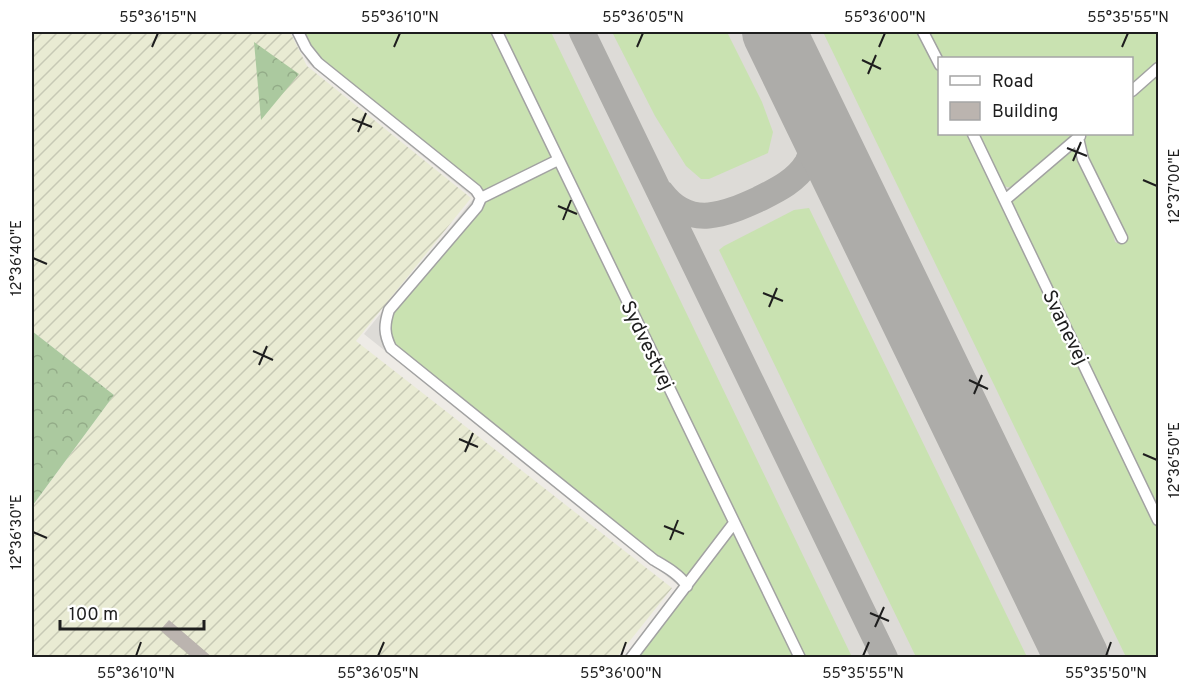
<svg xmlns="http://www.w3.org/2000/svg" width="1190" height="689" font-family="Overpass,sans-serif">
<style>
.airport{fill:#dddbd7;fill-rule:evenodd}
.farmland{fill:url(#farmland-furrows)}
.grass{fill:#c9e2b1}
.forest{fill:url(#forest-crowns)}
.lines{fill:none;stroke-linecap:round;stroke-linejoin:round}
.taxiway{stroke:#adaca9;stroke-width:26}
.runway{stroke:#adaca9;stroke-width:64}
.building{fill:#bbb4af;filter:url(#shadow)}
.minor-casing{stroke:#a2a2a2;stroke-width:13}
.minor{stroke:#fff;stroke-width:10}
.ticks{fill:none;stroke:#1e1e1e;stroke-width:2}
.labels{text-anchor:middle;stroke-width:4.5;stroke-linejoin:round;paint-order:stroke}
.street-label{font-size:20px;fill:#1e1e1e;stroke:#fff}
.neatline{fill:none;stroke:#1e1e1e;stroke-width:2}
.ticks-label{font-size:15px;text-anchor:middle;fill:#1e1e1e}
</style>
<defs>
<pattern id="farmland-furrows" width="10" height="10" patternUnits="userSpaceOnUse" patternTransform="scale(1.5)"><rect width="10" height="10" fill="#e9ebd3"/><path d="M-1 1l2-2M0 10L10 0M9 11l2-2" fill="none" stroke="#c7c9b5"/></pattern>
<pattern id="forest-crowns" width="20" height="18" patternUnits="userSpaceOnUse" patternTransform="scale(1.5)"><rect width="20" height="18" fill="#abc99f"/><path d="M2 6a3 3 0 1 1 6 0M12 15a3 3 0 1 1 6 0" fill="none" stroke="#93ac88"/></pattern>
<filter id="shadow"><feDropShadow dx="3" dy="3" stdDeviation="0" flood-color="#0004"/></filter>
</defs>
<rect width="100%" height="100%" fill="#eeebe6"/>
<path class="airport" d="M293,32H1158V657H625L679,586L364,334L474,198L308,63ZM940,58H1132V134H940Z"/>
<path class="farmland" d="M32,32H290L307,66L471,198L356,341L672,588L617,657H32V503L34,504L114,395L32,331Z"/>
<path class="grass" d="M300,32H492L553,160L482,193L323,64Z
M507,32H551L852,657H805L504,38Z
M612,32H727L762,102L773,132L768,153L709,179H701L686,166L655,116Z
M823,32H920L939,71L940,134H970L1158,524V657H1126Z
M927,32H1158V66L1132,89V58H940Z
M1158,72V513L1010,204L1011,198L1074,146L1112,229L1115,242L1120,244L1124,243L1083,151L1084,136L1087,134H1132V95Z
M976,134H1079L1011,188L1000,185Z
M556,166L731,523L688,580L654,556L393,347L387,332L391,312L484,201Z
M809,208L1027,657H916L719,250L724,246L794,210Z
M731,532H734L795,658H634Z"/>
<path class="forest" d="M254,42L299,74L261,120Z
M32,331L114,395L33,505L32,503Z"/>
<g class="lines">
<path class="taxiway" d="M582,32L885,658
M662,193C690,230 726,214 759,199C777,190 796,181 807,163C815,149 815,134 816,118"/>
<path class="runway" d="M774,32L1077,658"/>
</g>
<path class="building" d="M169,620L213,658H193L160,630Z"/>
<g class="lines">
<defs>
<path id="minor" d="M298,32L306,48L318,63L476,190L481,198L558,160
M497,32L800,658
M923,32L940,65
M1132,91L1158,68
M973,134L1158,520
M1078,138L1083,159L1122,238
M481,198L477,207L389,310C384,325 384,334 391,348L654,560C666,567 679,574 687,586
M1005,200L1080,136
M631,658L734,523"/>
</defs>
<use href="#minor" class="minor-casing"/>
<use href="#minor" class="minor"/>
</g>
<path class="ticks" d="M152,47L158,33M394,47L400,33M637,47L643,33M879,47L885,33M1122,47L1128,33M862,60L881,69M868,74L876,55M352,119L372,127M358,132L366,113M1067,148L1087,156M1073,161L1081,142M1143,180L1157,186M558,206L577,214M563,220L571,200M33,258L47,264M763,293L783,301M769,307L777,288M253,351L273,360M259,365L267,346M969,380L988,389M974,394L982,375M459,439L478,447M465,452L473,433M1143,454L1157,460M664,526L684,534M33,532L47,538M670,540L678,520M870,613L889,621M875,627L884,607M136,656L141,642M378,656L384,642M621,656L626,642M863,656L869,642M1106,656L1111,642"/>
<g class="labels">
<g class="street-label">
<text transform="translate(1066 327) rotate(64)" y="7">Svanevej</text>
<text transform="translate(648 345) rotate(64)" y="7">Sydvestvej</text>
</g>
</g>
<rect width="1190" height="689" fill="none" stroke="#ffffff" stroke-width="66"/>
<rect x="938" y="57" width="195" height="78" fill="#ffffff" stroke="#a5a5a5" stroke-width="1.5"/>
<rect x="950" y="76" width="30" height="9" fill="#ffffff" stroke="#a5a5a5" stroke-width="1.5"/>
<text x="992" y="87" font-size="18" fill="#1e1e1e">Road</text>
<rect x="950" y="102" width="30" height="18" fill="#bbb4af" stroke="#a5a5a5" stroke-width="1.5"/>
<text x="992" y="117" font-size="18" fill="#1e1e1e">Building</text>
<path d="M60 620v9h144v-9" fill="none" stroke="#1e1e1e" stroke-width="3"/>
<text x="69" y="620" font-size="18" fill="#1e1e1e" stroke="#ffffff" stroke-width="4.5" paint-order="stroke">100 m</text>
<rect x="33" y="33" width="1124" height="623" class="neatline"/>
<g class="ticks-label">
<text x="158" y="22">55°36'15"N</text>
<text x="400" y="22">55°36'10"N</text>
<text x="643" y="22">55°36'05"N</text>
<text x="885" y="22">55°36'00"N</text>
<text x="1128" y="22">55°35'55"N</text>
<text transform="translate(1174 186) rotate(-90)" y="5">12°37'00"E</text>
<text transform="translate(16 258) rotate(-90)" y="5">12°36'40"E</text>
<text transform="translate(1174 460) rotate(-90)" y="5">12°36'50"E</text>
<text transform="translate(16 532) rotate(-90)" y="5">12°36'30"E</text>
<text x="136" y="678">55°36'10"N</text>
<text x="378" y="678">55°36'05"N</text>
<text x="621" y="678">55°36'00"N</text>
<text x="863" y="678">55°35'55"N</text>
<text x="1106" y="678">55°35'50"N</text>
</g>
</svg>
